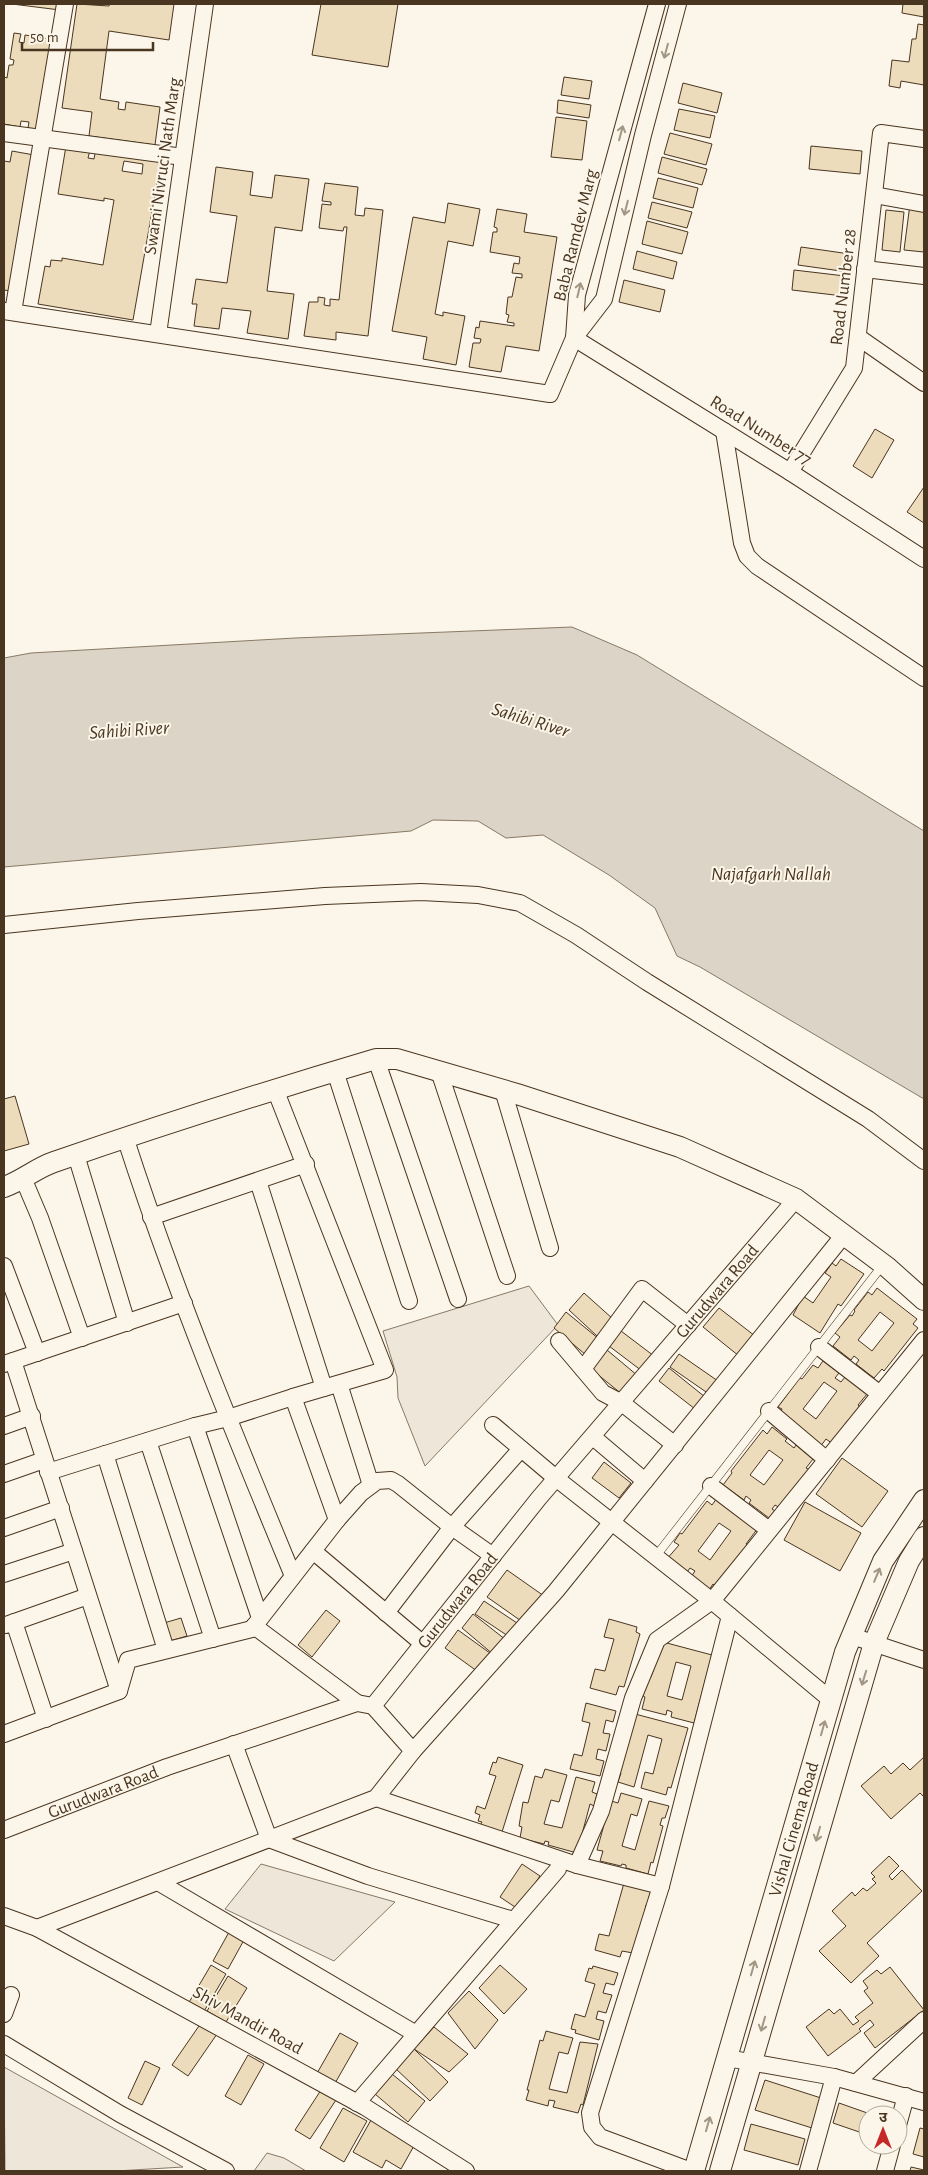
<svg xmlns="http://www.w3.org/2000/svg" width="928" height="2175" font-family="'Alegreya Sans','Noto Sans Devanagari',sans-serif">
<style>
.green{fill:#ede6d9;stroke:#887966}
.water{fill:#dcd4c6;stroke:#887966}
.building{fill:#ecdcbc;stroke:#4a3520;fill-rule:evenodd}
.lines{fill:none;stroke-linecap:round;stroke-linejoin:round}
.service-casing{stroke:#4a3520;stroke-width:9}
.minor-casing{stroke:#4a3520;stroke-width:18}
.tertiary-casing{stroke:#4a3520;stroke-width:22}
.service{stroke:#fbf6e9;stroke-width:8}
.minor{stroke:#fbf6e9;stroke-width:16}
.tertiary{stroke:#fbf6e9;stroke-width:20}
.oneway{stroke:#a29684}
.labels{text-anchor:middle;stroke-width:4;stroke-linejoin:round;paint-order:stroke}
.street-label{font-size:18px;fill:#4a3520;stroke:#fbf6e9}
.water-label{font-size:19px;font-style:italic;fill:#4a3520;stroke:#fbf6e9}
</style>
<rect width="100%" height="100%" fill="#fbf6e9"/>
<path class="green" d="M529,1286L558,1325L425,1466L398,1398L397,1377L383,1331Z
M261,1864L395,1902L334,1961L225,1909Z
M4,2067L183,2167L116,2171H5Z
M267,2153L284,2158L306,2171H254Z"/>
<path class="water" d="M572,627L637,655L924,831V1099L700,967L677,956L655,908L609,875L543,835L506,838L478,821L433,820L411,831L4,867V658L31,653L295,638Z"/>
<path class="building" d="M12,4H61L60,10Z
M77,4L109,6L110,4H174L169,40L109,31L100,99L119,102L118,109L125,110L126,102L160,107L155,145L89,136L92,112L62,108Z
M321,4H398L388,67L312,55Z
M903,4H924V17L902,13Z
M918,24L924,25V85L901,81L900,88L889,86L892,60L909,62L912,39H916Z
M14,33L21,34L19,42L24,43L25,35L56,40L41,130L28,128L29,122L21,121L20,127L4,124V77L7,78L9,65H13L14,60L10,59Z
M564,77L592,81L589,99L561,95Z
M683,83L722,93L717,113L678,103Z
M558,100L591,105L589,118L557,113Z
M679,109L715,116L710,138L674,130Z
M556,117L587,121L582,160L551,157Z
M670,133L712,144L706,165L664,154Z
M66,146L90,150L88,158L94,159L96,148L161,160L133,320L38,304L45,266L50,267L51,260L62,261V258L103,265L114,200L104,198V201L58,194ZM124,161L143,164L142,174L122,171Z
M811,146L862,151L860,174L809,169Z
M12,151L34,155L11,291L4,290V161L10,162Z
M662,157L707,169L702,185L658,173Z
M216,167L253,172L250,195L272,198L275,175L309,179L302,231L275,227L267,291L294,294L288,339L247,333L251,311L222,308L219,329L194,326L197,304H192L196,279L227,283L237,216L210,212Z
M658,178L698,188L693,208L653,198Z
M325,183L358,187L355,215L364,216L365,208L383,210L368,336L336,332V340L304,336L309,302H318V297L325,298L324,305L330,306V299L339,300L347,227H344L343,231L319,228L322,204L331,205V202L322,201Z
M652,202L692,212L687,228L648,218Z
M448,203L480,209L473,246L448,241L435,314L443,316V312L465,316L456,365L423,359L427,337L392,331L413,217L445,223Z
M910,204L924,205V252L904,250Z
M497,209L527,214L524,232L557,237L539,351L506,346L501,372L469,367L473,343H480L481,339L474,338L476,327L479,328L480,321L514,326V323L507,322L509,315L506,314L508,297H512L516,277L522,278V274L512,273L514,263L519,264L520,257L490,252L493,232H497V228L494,227Z
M886,210L904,212L900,252L882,250Z
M647,221L688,232L682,254L642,244Z
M801,247L850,254L848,272L798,265Z
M637,251L677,262L673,279L633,269Z
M794,270L845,276L843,296L792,290Z
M624,280L665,290L660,312L619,302Z
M875,429L894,440L872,478L853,466Z
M924,487V523L907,512Z
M15,1096L29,1144L4,1151V1099Z
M841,1259L864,1274L841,1306L838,1304L820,1333L793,1315L803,1296L813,1303L831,1277L825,1273L832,1263L836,1266Z
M877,1288L917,1319L913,1324L918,1328L884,1371L882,1369L874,1378L856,1364L859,1360L854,1356L851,1360L833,1346L840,1337L835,1333L850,1315L852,1316L855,1311L854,1310L868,1292L872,1295ZM880,1312L894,1323L872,1351L858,1340Z
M584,1293L613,1319L597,1336L569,1310Z
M719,1308L755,1336L739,1356L703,1327Z
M566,1312L599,1339L586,1355L554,1328Z
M621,1331L654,1356L642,1371L609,1346Z
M607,1350L638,1376L623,1395L591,1369Z
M679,1354L718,1381L709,1394L670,1367Z
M823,1361L839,1373L835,1378L841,1382L845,1377L867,1394L858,1405L860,1407L845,1424L849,1426L833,1444L826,1439L820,1447L778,1416L782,1409L778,1407L800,1378L802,1379L813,1365L818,1368ZM824,1382L837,1391L816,1419L803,1409Z
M669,1368L705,1397L695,1409L659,1381Z
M772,1427L787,1439L785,1441L794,1448L796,1445L813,1459L806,1468L810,1470L794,1487L795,1489L780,1508L775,1505L772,1509L775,1511L769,1518L749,1503L751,1500L746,1496L744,1500L723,1485L732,1473L731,1471L763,1430L767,1434ZM769,1450L783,1460L764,1485L750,1475Z
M842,1458L888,1491L862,1527L816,1494Z
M604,1462L631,1483L619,1498L592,1478Z
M717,1498L758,1528L746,1544L750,1547L719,1589L713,1584L709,1590L691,1577L695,1571L690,1568L685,1575L666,1560L679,1545L674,1542L680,1533L682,1534L707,1501L712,1505ZM719,1523L731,1531L710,1560L698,1551Z
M805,1502L861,1533L840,1571L784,1540Z
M507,1570L544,1596L524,1623L487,1597Z
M484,1601L517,1623L508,1636L475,1614Z
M326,1610L340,1621L312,1657L298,1645Z
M473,1614L506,1640L494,1655L462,1628Z
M181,1618L187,1636L170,1641L164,1623Z
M609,1619L637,1627L636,1632L640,1634L624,1687L619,1686L616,1695L590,1688L595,1669L605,1671L614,1639L604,1637Z
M458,1630L494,1656L481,1674L445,1648Z
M663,1642L712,1655L694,1723L671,1717L672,1712L667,1710L666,1715L642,1709L645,1697L643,1696L648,1677H651ZM676,1662L691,1666L682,1700L667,1696Z
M586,1703L616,1711L613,1722L606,1720L603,1733L610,1734L606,1751L598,1749L596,1759L604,1761L600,1776L570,1769L574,1754L582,1756L590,1723L582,1721Z
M635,1714L688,1728L671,1788L668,1787L666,1795L641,1788L645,1772L653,1774L662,1739L648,1735L634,1787L618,1782L621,1773L614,1771Z
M498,1757L523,1765L502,1832L480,1825L482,1822L478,1821L480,1815L475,1813L477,1806L485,1809L496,1776L489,1774L493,1762L496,1763Z
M924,1757V1797L920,1793L891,1819L861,1786L884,1766L891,1774L903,1763L910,1770Z
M545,1769L567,1775L559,1802L551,1800L544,1824L562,1828L576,1777L595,1782L592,1792L597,1794L594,1806L590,1804L577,1853L548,1845L549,1842L545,1841L544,1844L520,1838L522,1827L519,1826L523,1802L528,1803L535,1776L542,1778Z
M621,1793L642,1799L637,1816L631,1814L622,1846L635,1850L649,1801L669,1806L665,1818H662L660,1825L663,1826L653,1863L651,1862L648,1874L626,1868V1865L622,1864L621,1866L600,1861L603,1851L597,1850L607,1814L608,1800L618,1803Z
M889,1856L899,1866L889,1876L892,1880L902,1870L922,1891L867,1943L879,1956L851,1983L819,1951L846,1926L832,1911L852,1892L855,1896L863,1888L867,1891L876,1883L872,1879L875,1877L871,1873Z
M522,1864L540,1876L518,1909L500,1897Z
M624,1883L651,1891L649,1897L652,1898L650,1906L646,1905L645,1910L649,1911L633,1953L622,1951L620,1957L595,1950L599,1934L609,1936Z
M229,1932L244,1940L228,1969L213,1961Z
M211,1965L226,1974L203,2013L188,2004Z
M500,1965L527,1989L504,2014L479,1988Z
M593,1966L618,1973L614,1985L606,1983L603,1993L612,1995L606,2013L598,2011L596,2019L604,2021L599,2040L575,2033L576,2030L571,2029L575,2014L585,2017L595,1984L585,1981L589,1968L592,1969Z
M890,1967L924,2010L875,2048L864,2033L874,2025L870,2020L859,2029L861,2031L828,2056L806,2027L829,2009L834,2014L840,2009L853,2025L859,2021L855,2017L873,2003L864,1991L868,1988L863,1981L877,1970L881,1974Z
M228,1976L247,1988L226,2022L207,2011Z
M469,1991L498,2020L475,2049L448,2013Z
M201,2023L217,2034L188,2076L172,2065Z
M434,2027L468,2054L449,2072L414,2049Z
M546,2031L573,2038L568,2054L559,2052L549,2089L567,2093L580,2042L598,2044L583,2105L581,2104L578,2113L553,2107L555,2101L549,2100L548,2106L526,2100L529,2090H527L540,2040L543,2041Z
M340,2033L358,2043L334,2085L316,2075Z
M414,2049L448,2082L430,2101L395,2068Z
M248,2055L264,2064L241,2105L225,2096Z
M145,2061L160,2068L142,2105L128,2098Z
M392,2074L425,2101L408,2122L375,2094Z
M765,2080L821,2098L812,2128L755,2110Z
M321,2090L336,2100L310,2139L295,2130Z
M839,2103L873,2115H868V2135L833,2123Z
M343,2108L367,2121L344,2162L320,2148Z
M371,2120L415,2144L401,2169L386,2160L382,2168L353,2152Z
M751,2124L805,2139L798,2165L744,2150Z
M920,2128L924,2129V2157L913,2154Z
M911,2167L924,2170V2171H910Z"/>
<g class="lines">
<defs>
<path id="service" d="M656,1556L882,1266"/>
<g id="minor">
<path d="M4,133L183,157"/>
<path d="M874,195L924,204"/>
<path d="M865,269L924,276"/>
<path d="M4,311L550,394L574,338L604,299L643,135L678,4"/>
<path d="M13,312L65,4"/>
<path d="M158,334L205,4"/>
<path d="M858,337L924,383"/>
<path d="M574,338L790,472L924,559"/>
<path d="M574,338L577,295L657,4"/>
<path d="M724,431L742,543L747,556L757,566L924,678"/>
<path d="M790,472L854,368L881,133L924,139"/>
<path d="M4,925L138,911L325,896L421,892L478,895L520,903L576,935L647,982L868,1119L924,1161"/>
<path d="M376,1059L458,1299"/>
<path d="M335,1071L409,1301"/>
<path d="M439,1071L507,1276"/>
<path d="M503,1090L550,1248"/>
<path d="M125,1137C173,1286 233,1431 293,1576"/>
<path d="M76,1155L127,1323"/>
<path d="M23,1178L40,1218L82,1338"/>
<path d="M258,1181L324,1388"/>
<path d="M151,1217L306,1164"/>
<path d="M4,1266L37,1353"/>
<path d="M559,1341L603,1393L622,1403L675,1445"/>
<path d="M819,1347L880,1394"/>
<path d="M13,1361L119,1691"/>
<path d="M4,1364L184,1303"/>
<path d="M583,1369L642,1289L688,1325"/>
<path d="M339,1384L371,1485"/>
<path d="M293,1397L337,1520"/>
<path d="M769,1411L827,1460"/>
<path d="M493,1425L557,1479L712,1601L657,1640L633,1698L601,1811L577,1865"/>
<path d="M4,1426L32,1416"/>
<path d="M195,1426L260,1618"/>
<path d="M593,1437L645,1481"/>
<path d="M148,1441L213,1639"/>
<path d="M105,1454L166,1650"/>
<path d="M48,1472L195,1426L228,1418L293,1397L385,1370L275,1089"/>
<path d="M4,1474L44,1460"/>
<path d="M711,1486L769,1530"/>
<path d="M4,1528L61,1508"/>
<path d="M313,1551L422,1643"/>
<path d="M4,1574L74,1551"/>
<path d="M386,1613L452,1527L521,1449"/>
<path d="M14,1622L46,1719"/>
<path d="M6,1625L88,1596"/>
<path d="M254,1626L357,1703"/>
<path d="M852,1636L924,1660"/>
<path d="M831,1700L712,1601L924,1340"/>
<path id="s1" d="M373,1706L539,1498L796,1199"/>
<path d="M373,1706L413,1751"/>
<path d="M4,1734L119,1691L128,1660L252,1629L337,1520L361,1493L377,1481L391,1480L398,1484L452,1527L493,1556"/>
<path d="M234,1744L269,1839L368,1876L513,1920"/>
<path d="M376,1798L577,1865L661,1886"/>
<path id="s2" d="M4,1830L167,1767L357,1703L373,1706"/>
<path d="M158,1882L416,2034"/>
<path d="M4,1916L37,1928L365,2107L466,2171"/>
<path d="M37,1928L376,1798L413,1751L556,1591L843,1236"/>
<path d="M4,2014L11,1995"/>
<path d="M4,2044L120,2114L226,2171"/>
<path d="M727,2058L834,2077L924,2102"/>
<path d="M856,2083L924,2020"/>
<path d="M357,2103L558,1869"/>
<path d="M898,2125L906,2096"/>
<path d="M691,2171L600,2137L592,2127L590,2113L661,1886L730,1616"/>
<path d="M808,2171L834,2077"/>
<path d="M885,2171L892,2145"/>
</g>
<g id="tertiary">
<path d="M4,1187C22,1181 36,1168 54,1162C161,1125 268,1091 376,1059H397L517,1094L680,1147L796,1199L887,1267L924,1300"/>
<path id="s3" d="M694,2171L845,1652L883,1561L924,1500"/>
<path d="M720,2171L874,1643L909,1561L924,1537"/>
</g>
</defs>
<use href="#service" class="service-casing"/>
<use href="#minor" class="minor-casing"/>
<use href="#tertiary" class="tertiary-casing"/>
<use href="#service" class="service"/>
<use href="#minor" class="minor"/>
<use href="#tertiary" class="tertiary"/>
</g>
<defs><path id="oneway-shaft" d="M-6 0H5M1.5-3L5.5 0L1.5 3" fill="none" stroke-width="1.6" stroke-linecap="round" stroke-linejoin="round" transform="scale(1.25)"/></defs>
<g class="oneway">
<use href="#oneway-shaft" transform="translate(666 51) rotate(105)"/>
<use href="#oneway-shaft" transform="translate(621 133) rotate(-75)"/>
<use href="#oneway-shaft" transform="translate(626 208) rotate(104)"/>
<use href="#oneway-shaft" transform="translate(579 290) rotate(-77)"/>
<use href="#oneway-shaft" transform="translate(877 1575) rotate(-67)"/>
<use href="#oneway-shaft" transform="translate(864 1678) rotate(107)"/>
<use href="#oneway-shaft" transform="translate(823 1728) rotate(-74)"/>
<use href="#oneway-shaft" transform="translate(818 1834) rotate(106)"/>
<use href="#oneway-shaft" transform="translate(753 1968) rotate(-74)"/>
<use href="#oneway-shaft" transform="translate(763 2024) rotate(106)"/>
<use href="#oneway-shaft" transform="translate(708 2124) rotate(-74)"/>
</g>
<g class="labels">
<g class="street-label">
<text transform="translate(162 166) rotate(-82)" y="6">Swami Nivruci Nath Marg</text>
<text transform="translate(575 235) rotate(-76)" y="6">Baba Ramdev Marg</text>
<text transform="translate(843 287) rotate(-83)" y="6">Road Number 28</text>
<text transform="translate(761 430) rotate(32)" y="6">Road Number 77</text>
<text dy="6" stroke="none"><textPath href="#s1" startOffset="539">Gurudwara Road</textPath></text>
<text dy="6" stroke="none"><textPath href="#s1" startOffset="135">Gurudwara Road</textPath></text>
<text dy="6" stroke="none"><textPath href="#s2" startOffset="106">Gurudwara Road</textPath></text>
<text dy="6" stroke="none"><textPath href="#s3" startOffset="356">Vishal Cinema Road</textPath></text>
<text transform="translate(248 2020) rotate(29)" y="6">Shiv Mandir Road</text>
</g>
<g class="water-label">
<text transform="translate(531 719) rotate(17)" y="7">Sahibi River</text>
<text transform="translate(129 729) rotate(-4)" y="7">Sahibi River</text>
<text x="771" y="880">Najafgarh Nallah</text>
</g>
</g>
<rect width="928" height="2175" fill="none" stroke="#4a3520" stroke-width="10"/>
<g transform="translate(883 2130)"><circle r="24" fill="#fbf6e9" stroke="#b4a999"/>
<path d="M0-4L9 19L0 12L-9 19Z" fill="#c62828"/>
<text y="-8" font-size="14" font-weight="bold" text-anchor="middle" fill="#4a3520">उ</text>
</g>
<path d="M22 42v8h131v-8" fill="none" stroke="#4a3520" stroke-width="2.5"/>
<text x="30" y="42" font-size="15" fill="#4a3520" stroke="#fbf6e9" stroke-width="4" paint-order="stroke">50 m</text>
</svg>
